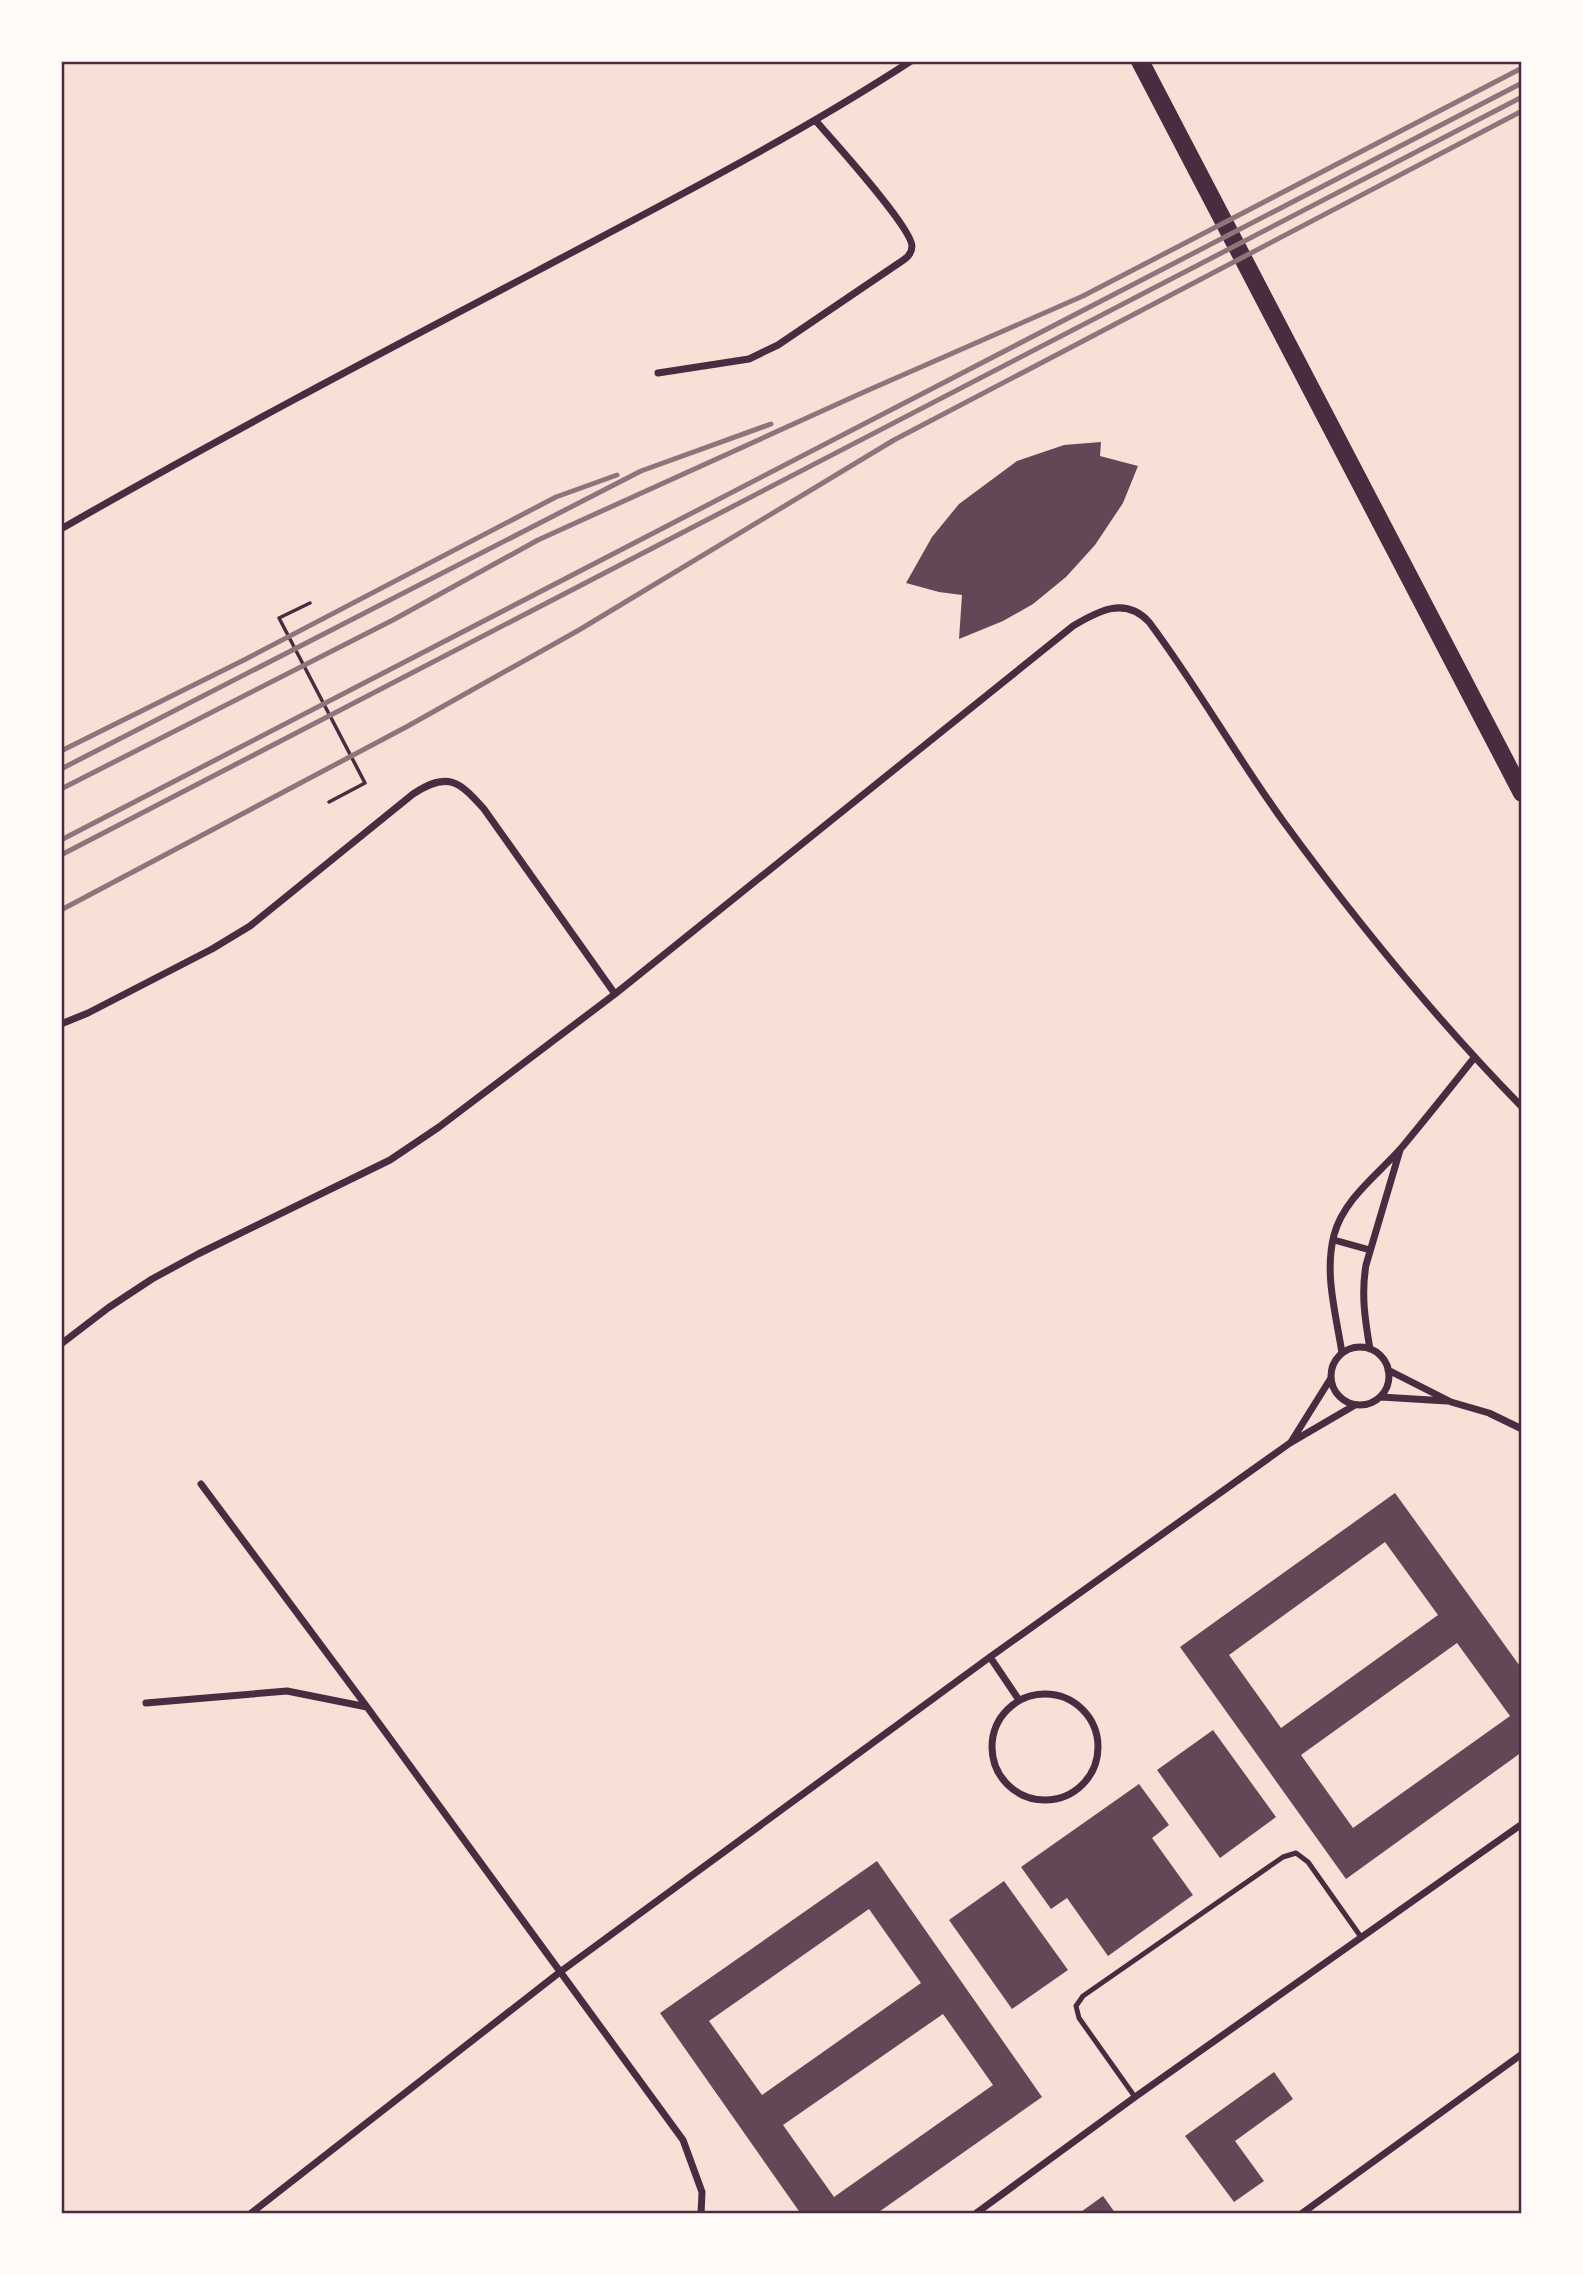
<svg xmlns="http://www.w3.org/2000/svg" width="1583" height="2275" font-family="'DM Sans',sans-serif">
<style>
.building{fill:#644757;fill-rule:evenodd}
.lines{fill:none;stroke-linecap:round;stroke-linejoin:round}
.path{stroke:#4a2c40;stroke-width:3.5}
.service{stroke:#4a2c40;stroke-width:5}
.minor{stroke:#4a2c40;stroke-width:7}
.primary{stroke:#4a2c40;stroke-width:18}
.rail{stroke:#8f747c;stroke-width:5}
.neatline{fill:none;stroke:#4a2c40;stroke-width:2.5}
</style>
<rect width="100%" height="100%" fill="#f7e1d7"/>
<path class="building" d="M1101,442L1100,456L1138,466L1123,503L1095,545L1066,577L1033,604L1003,621L959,639L962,595L939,592L906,583L932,537L959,504L1017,461L1064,445Z
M1395,1493L1522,1669V1752L1346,1879L1180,1647ZM1385,1542L1438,1615L1281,1728L1229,1655ZM1457,1643L1510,1716L1353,1828L1301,1755Z
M1213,1730L1276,1817L1220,1858L1157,1770Z
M1139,1784L1169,1825L1152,1838L1193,1895L1108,1956L1067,1898L1051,1909L1021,1867Z
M877,1861L1042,2097L876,2214H801L660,2013ZM869,1909L921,1983L762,2095L709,2021ZM943,2014L993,2085L834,2197L783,2125Z
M1004,1881L1068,1970L1012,2009L949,1920Z
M1274,2072L1293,2099L1235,2141L1264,2181L1234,2202L1185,2136Z
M1103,2196L1116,2214H1078Z"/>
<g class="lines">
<path class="path" d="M310,603L279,618L365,783L329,802"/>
<path class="service" d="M1135,2097L1079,2018L1076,2006L1083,1996L1283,1857L1296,1853L1308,1862L1361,1937"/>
<path class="minor" d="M658,373L749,359L778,345L899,263C905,259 912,255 912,246C911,226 833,141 816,121
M61,529C217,439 377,355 537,271C663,204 791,139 911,61
M61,1024L88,1013L212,949L250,926L413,794C448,771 459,781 484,809L615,994
M1334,1240L1370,1250
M61,1344L108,1308L152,1279L198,1254L390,1160L439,1127L615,994L1073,626C1098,611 1125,596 1149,622C1197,686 1236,756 1283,821C1356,921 1435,1018 1522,1107
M1331 1376a29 29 0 1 1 58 0a29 29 0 1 1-58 0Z
M1370,1349C1365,1320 1361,1294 1366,1265L1400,1150
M1342,1353C1336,1314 1324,1274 1334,1235C1344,1198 1379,1174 1403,1146C1427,1117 1451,1087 1474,1058
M1388,1370L1451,1402L1489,1413L1522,1429
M1381,1397L1447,1401
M1291,1442L1331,1378
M201,1484L367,1707
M990,1657L1019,1700
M992 1747a53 53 0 1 1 106 0a53 53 0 1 1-106 0Z
M146,1703L287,1691L367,1707L683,2140L702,2192L701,2214
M250,2214L560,1972L990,1657L1290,1443L1355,1405
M975,2214L1135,2097L1522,1824
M1301,2214L1522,2054"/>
<path class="primary" d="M1140,61L1522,793"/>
<path class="rail" d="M61,751L244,660L556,497L617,475
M61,769L641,471L771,424
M61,789L393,620L538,540L864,392L1083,296L1522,68
M61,840L1522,83
M61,855L1522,97
M61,910L408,726L579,630L894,440L1522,111"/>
</g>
<rect width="1583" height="2275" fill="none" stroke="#fffaf5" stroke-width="126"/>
<rect x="63" y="63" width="1457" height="2149" class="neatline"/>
</svg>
